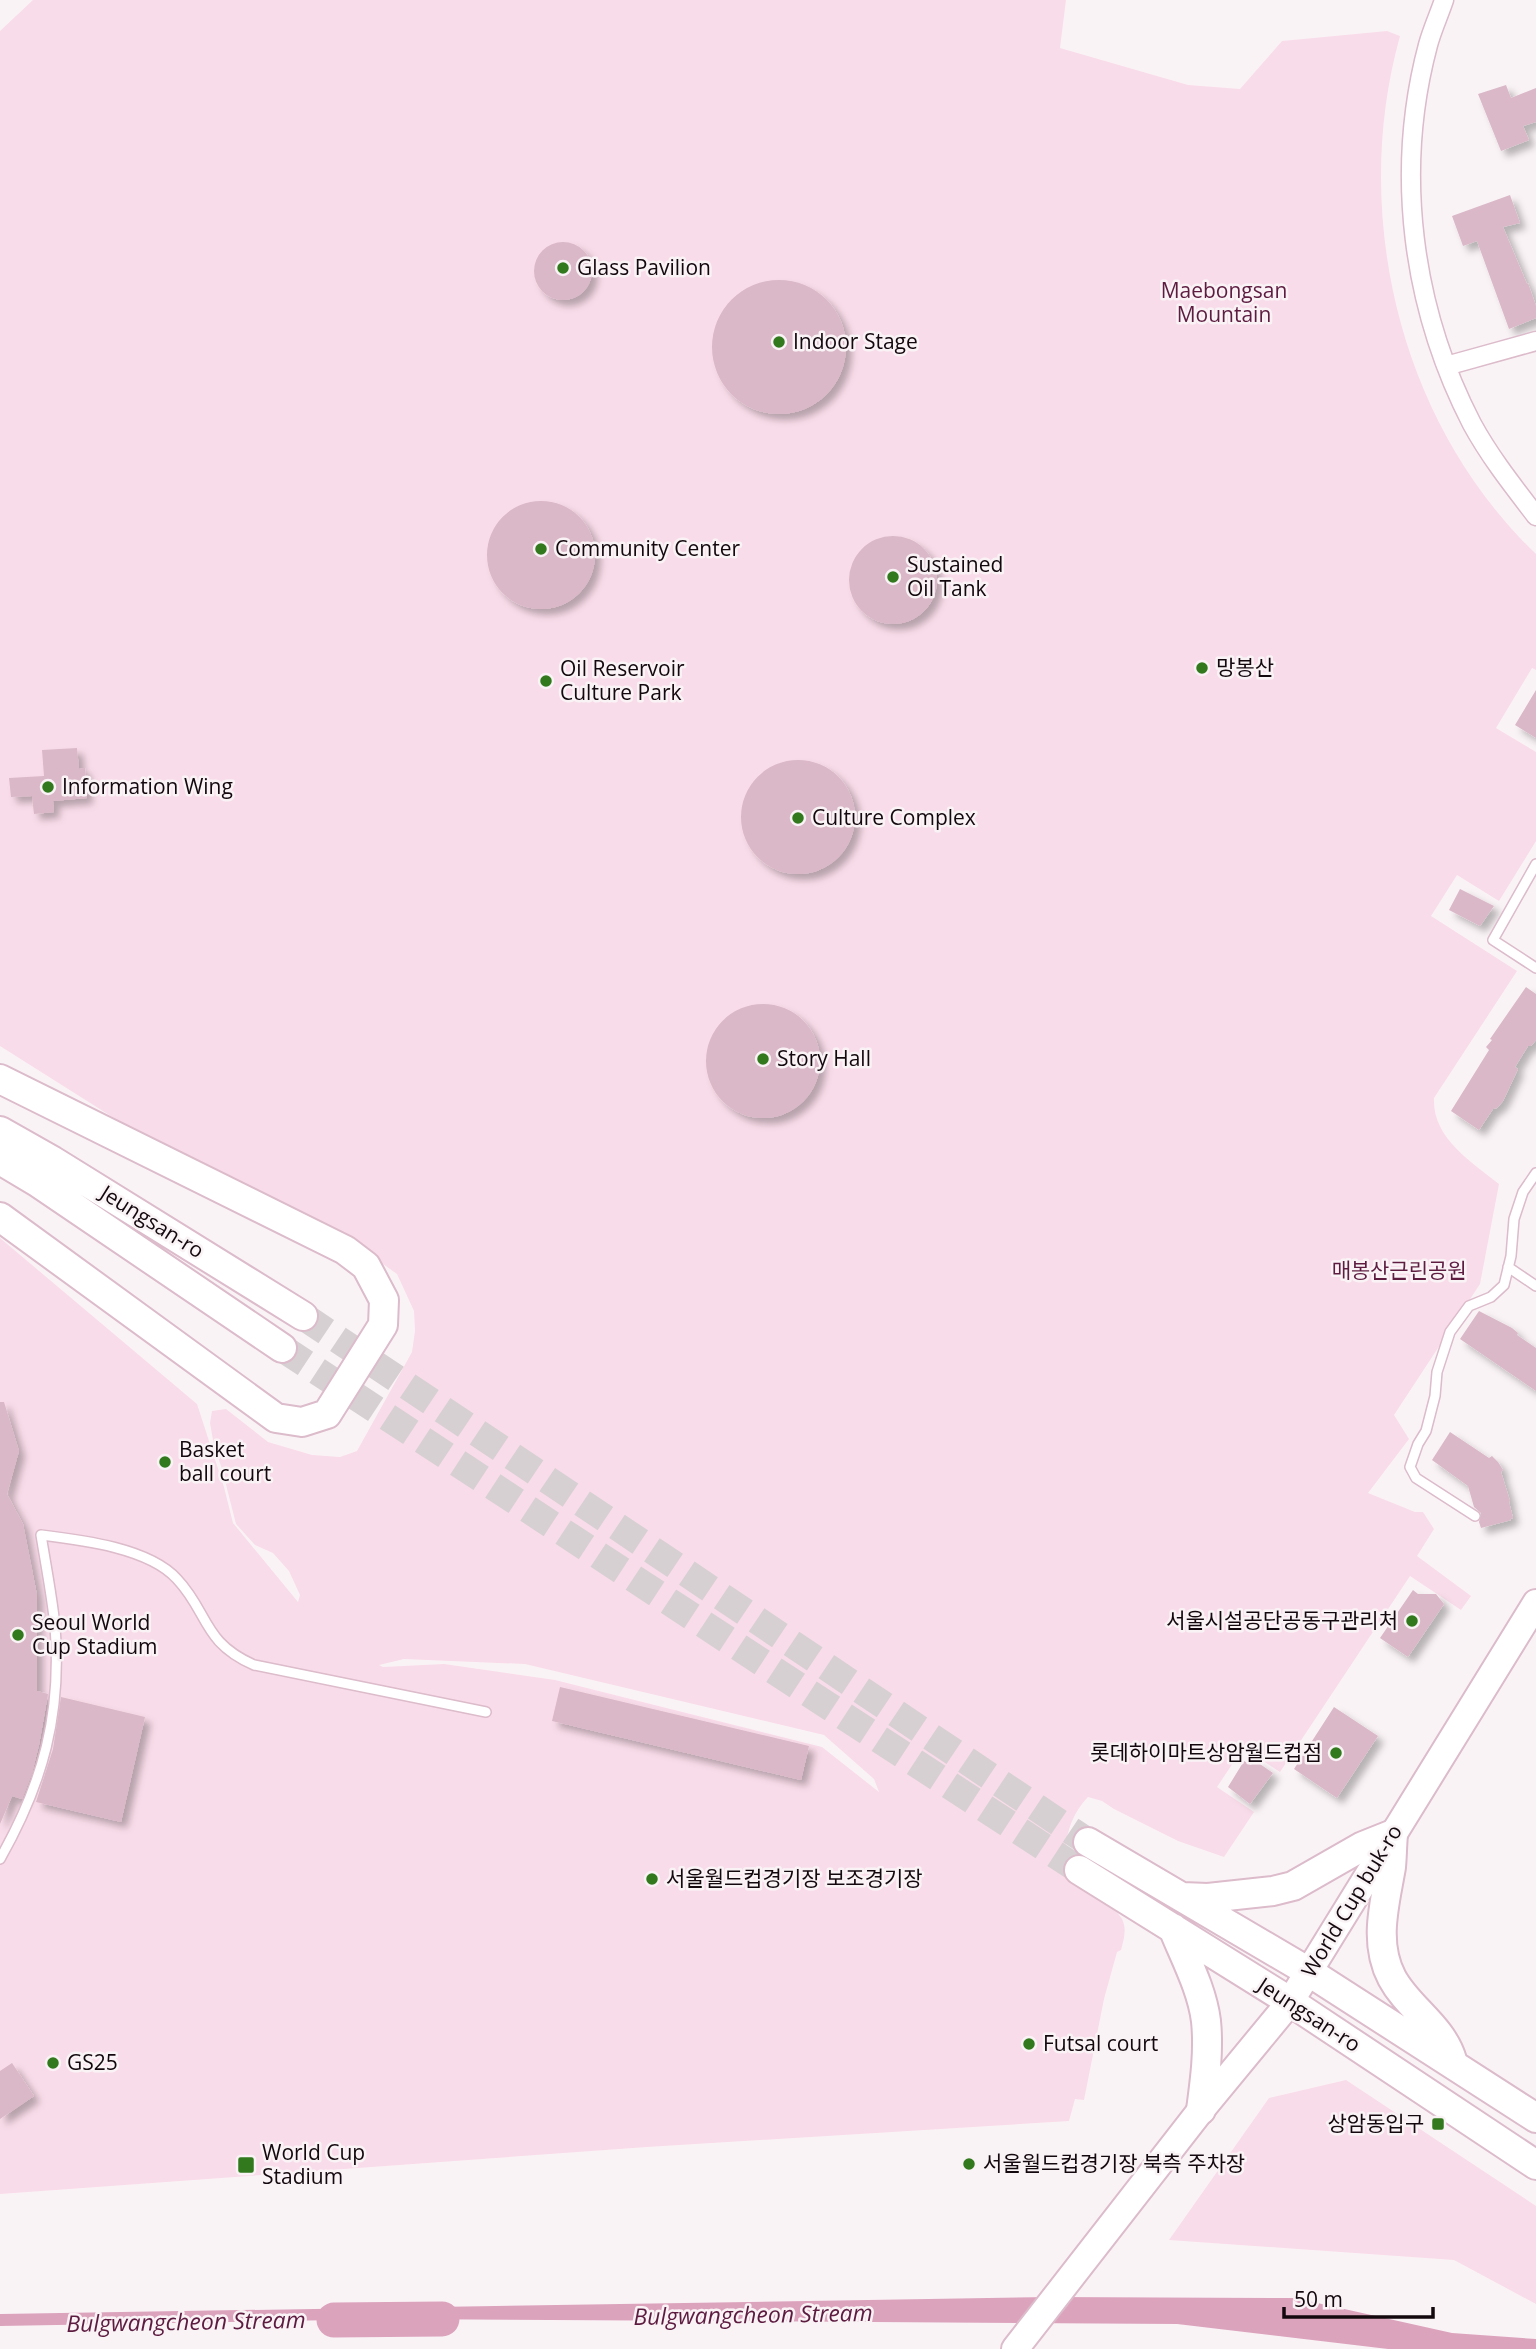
<svg xmlns="http://www.w3.org/2000/svg" width="1536" height="2349" font-family="'Open Sans','Noto Sans KR',sans-serif">
<style>
.green{fill:#f9dce9;fill-rule:evenodd}
.water{fill:#dca3bd}
.lines{fill:none;stroke-linecap:round;stroke-linejoin:round}
.river{stroke:#dca3bd;stroke-width:35}
.building{fill:#dab8c7;filter:url(#shadow)}
.primary-tunnel{stroke:#d7d0d3;stroke-width:28;stroke-dasharray:28 14;stroke-linecap:butt}
.lane-casing{stroke:#dcbbca;stroke-width:12}
.street-casing{stroke:#dcbbca;stroke-width:21}
.secondary-casing{stroke:#dcbbca;stroke-width:30}
.primary-casing{stroke:#dcbbca;stroke-width:32}
.lane{stroke:#fff;stroke-width:9}
.street{stroke:#fff;stroke-width:18}
.secondary{stroke:#fff;stroke-width:26}
.primary{stroke:#fff;stroke-width:28}
.poi-dot{fill:#32791d;stroke:#faf3f6;stroke-width:2.5}
.labels{text-anchor:middle;stroke-width:5;stroke-linejoin:round;paint-order:stroke}
.poi-label{font-size:21px;fill:#12080d;stroke:#faf3f6;text-anchor:start}
.park-label{font-size:21px;fill:#5e1c41;stroke:#faf3f6}
.street-label{font-size:21px;fill:#12080d;stroke:#faf3f6}
.water-label{font-size:23px;font-style:italic;fill:#5d1b40;stroke:#faf3f6}
</style>
<defs>
<filter id="shadow"><feDropShadow dx="6" dy="6" stdDeviation="3.5" flood-color="#0004"/></filter>
</defs>
<rect width="100%" height="100%" fill="#faf3f6"/>
<path class="green" d="M33,0H1066L1060,48L1188,85L1240,89L1282,41L1387,31L1400,36C1350,215 1400,424 1536,554V670L1532,668L1496,728L1536,752V841L1499,901L1457,875L1431,916L1517,971L1434,1098C1432,1138 1472,1162 1499,1184L1480,1284L1394,1415L1409,1439L1368,1493L1415,1512H1423L1434,1529L1417,1556L1471,1596L1461,1610L1410,1576L1280,1772L1243,1748L1217,1787L1254,1812L1224,1857L1178,1841L1114,1809L1102,1801L1088,1797C1066,1819 1056,1861 1079,1886C1090,1899 1113,1903 1122,1919C1127,1929 1124,1939 1121,1950L1117,1952L1104,1999L1084,2100L1075,2099L1069,2121L647,2147L0,2194V1238L197,1404L224,1487L233,1523L298,1602L300,1595L289,1571L273,1553L255,1545L236,1524L222,1469L214,1446L210,1423L212,1411L226,1409L268,1442L312,1455L340,1457L357,1451L412,1352L415,1331L414,1311L397,1274L376,1259L109,1129L114,1118L0,1046V31ZM404,1659L525,1664L824,1735L874,1779L879,1792L822,1747L555,1680L444,1664L383,1667L379,1665Z
M1346,2080L1536,2206V2304L1454,2260L1169,2240L1269,2098Z"/>
<path class="water" d="M1051,2297L1295,2298L1452,2333L1536,2339V2349H1388L1177,2324L392,2319L0,2326V2314Z"/>
<g class="lines">
<path class="river" d="M334,2320L442,2319"/>
</g>
<path class="building" d="M1506,85L1511,98L1536,88V122L1523,126L1529,140L1501,151L1478,94Z
M1510,195L1520,223L1503,227L1527,284L1528,283L1536,306V318L1509,329L1477,241L1463,246L1452,216Z
M534 271a29 29 0 1 1 58 0a29 29 0 1 1-58 0Z
M712 347a67 67 0 1 1 134 0a67 67 0 1 1-134 0Z
M487 555a54 54 0 1 1 108 0a54 54 0 1 1-108 0Z
M849 580a44 44 0 1 1 88 0a44 44 0 1 1-88 0Z
M1536,690V738L1515,725Z
M77,748L79,769L85,768L87,798L53,801L54,812L34,814L32,796L11,797L9,778L44,776L42,750Z
M741 817a57 57 0 1 1 114 0a57 57 0 1 1-114 0Z
M1460,889L1494,906L1480,926L1449,910Z
M1526,987L1536,994V1040L1531,1046H1528L1515,1067L1518,1069L1503,1101L1497,1108L1493,1109L1479,1130L1451,1111L1489,1050L1486,1047L1492,1040L1490,1039Z
M706 1061a57 57 0 1 1 114 0a57 57 0 1 1-114 0Z
M1479,1311L1512,1328L1518,1333L1517,1335L1536,1348V1391L1460,1339Z
M0,1402H4L19,1451L7,1494L23,1524L37,1595V1691L48,1694L39,1745L32,1773L22,1799L12,1796L0,1824Z
M1450,1432L1489,1458L1492,1456L1498,1462L1503,1470L1501,1472L1510,1501L1509,1502L1513,1518L1510,1519L1511,1520L1481,1528L1479,1522L1481,1513L1474,1507L1468,1486L1432,1460Z
M1413,1590L1418,1594H1436L1444,1604L1408,1657L1380,1638Z
M560,1687L809,1746L801,1780L552,1721Z
M61,1697L145,1717L121,1822L36,1802L53,1749Z
M1334,1707L1378,1736L1337,1798L1294,1769Z
M1254,1760L1273,1773L1250,1804L1228,1787L1244,1761L1251,1765Z
M12,2063L34,2096L0,2119V2071Z"/>
<g class="lines">
<path class="primary-tunnel" d="M303,1316L1088,1842
M282,1348L1079,1870"/>
<defs>
<path id="lane" d="M1536,864L1493,940L1536,968
M1508,1267L1536,1286
M1475,1516L1416,1478L1410,1467L1418,1444L1426,1431L1435,1396L1437,1372L1450,1332L1469,1306L1491,1297L1504,1285L1511,1256L1514,1219L1523,1192L1536,1173
M0,1859C43,1783 62,1714 55,1626C52,1596 46,1566 41,1535C82,1540 149,1548 177,1579C209,1613 202,1642 254,1665L486,1712"/>
<path id="street" d="M1444,0C1439,15 1432,30 1428,45C1394,172 1412,308 1472,424C1490,457 1513,486 1536,516
M1446,366L1536,341"/>
<path id="secondary" d="M1015,2349L1201,2110L1290,2002L1536,1603"/>
<path id="primary" d="M0,1079L345,1250L366,1266L384,1300L383,1325L327,1414L302,1422L276,1418L0,1217
M0,1131L53,1161L303,1316
M0,1160L37,1182L282,1348
M1088,1842L1309,1972L1536,2118
M1079,1870L1286,1999L1536,2165
M1182,1897L1208,1898L1273,1891L1293,1886L1363,1846L1393,1834C1392,1845 1392,1856 1391,1867C1385,1903 1373,1942 1392,1978C1408,2008 1442,2026 1452,2060
M1173,1928C1185,1958 1202,1989 1206,2021C1209,2051 1205,2080 1201,2110"/>
</defs>
<use href="#lane" class="lane-casing"/>
<use href="#street" class="street-casing"/>
<use href="#secondary" class="secondary-casing"/>
<use href="#primary" class="primary-casing"/>
<use href="#lane" class="lane"/>
<use href="#street" class="street"/>
<use href="#secondary" class="secondary"/>
<use href="#primary" class="primary"/>
</g>
<g class="poi-dot">
<circle cx="563" cy="268" r="7"/>
<circle cx="779" cy="342" r="7"/>
<circle cx="541" cy="549" r="7"/>
<circle cx="893" cy="577" r="7"/>
<circle cx="1202" cy="668" r="7"/>
<circle cx="546" cy="681" r="7"/>
<circle cx="48" cy="787" r="7"/>
<circle cx="798" cy="818" r="7"/>
<circle cx="763" cy="1059" r="7"/>
<circle cx="165" cy="1462" r="7"/>
<circle cx="1412" cy="1621" r="7"/>
<circle cx="18" cy="1635" r="7"/>
<circle cx="1336" cy="1753" r="7"/>
<circle cx="652" cy="1879" r="7"/>
<circle cx="1029" cy="2044" r="7"/>
<circle cx="53" cy="2063" r="7"/>
<rect x="1431" y="2117" width="14" height="14" rx="3.5"/>
<circle cx="969" cy="2164" r="7"/>
<rect x="237" y="2156" width="18" height="18" rx="3.5"/>
</g>
<g class="labels">
<g class="poi-label">
<text x="577" y="275">Glass Pavilion</text>
<text x="793" y="349">Indoor Stage</text>
<text x="555" y="556">Community Center</text>
<text x="907" y="572">Sustained<tspan x="907" dy="24">Oil Tank</tspan></text>
<text x="1216" y="675">망봉산</text>
<text x="560" y="676">Oil Reservoir<tspan x="560" dy="24">Culture Park</tspan></text>
<text x="62" y="794">Information Wing</text>
<text x="812" y="825">Culture Complex</text>
<text x="777" y="1066">Story Hall</text>
<text x="179" y="1457">Basket<tspan x="179" dy="24">ball court</tspan></text>
<text x="1398" y="1628" text-anchor="end">서울시설공단공동구관리처</text>
<text x="32" y="1630">Seoul World<tspan x="32" dy="24">Cup Stadium</tspan></text>
<text x="1322" y="1760" text-anchor="end">롯데하이마트상암월드컵점</text>
<text x="666" y="1886">서울월드컵경기장 보조경기장</text>
<text x="1043" y="2051">Futsal court</text>
<text x="67" y="2070">GS25</text>
<text x="1424" y="2131" text-anchor="end">상암동입구</text>
<text x="262" y="2160">World Cup<tspan x="262" dy="24">Stadium</tspan></text>
<text x="983" y="2171">서울월드컵경기장 북측 주차장</text>
</g>
<g class="park-label">
<text x="1224" y="298">Maebongsan<tspan x="1224" dy="24">Mountain</tspan></text>
<text x="1399" y="1278">매봉산근린공원</text>
</g>
<g class="street-label">
<text transform="translate(152 1222) rotate(32)" y="7">Jeungsan-ro</text>
<text transform="translate(1352 1901) rotate(-59)" y="7">World Cup buk-ro</text>
<text transform="translate(1309 2015) rotate(33)" y="7">Jeungsan-ro</text>
</g>
<g class="water-label">
<text transform="translate(753 2315) rotate(-1)" y="8">Bulgwangcheon Stream</text>
<text transform="translate(186 2322) rotate(-1)" y="8">Bulgwangcheon Stream</text>
</g>
</g>
<path d="M1284 2307v10h149v-10" fill="none" stroke="#12080d" stroke-width="3.5"/>
<text x="1294" y="2307" font-size="21" fill="#12080d" stroke="#faf3f6" stroke-width="5" paint-order="stroke">50 m</text>
</svg>
